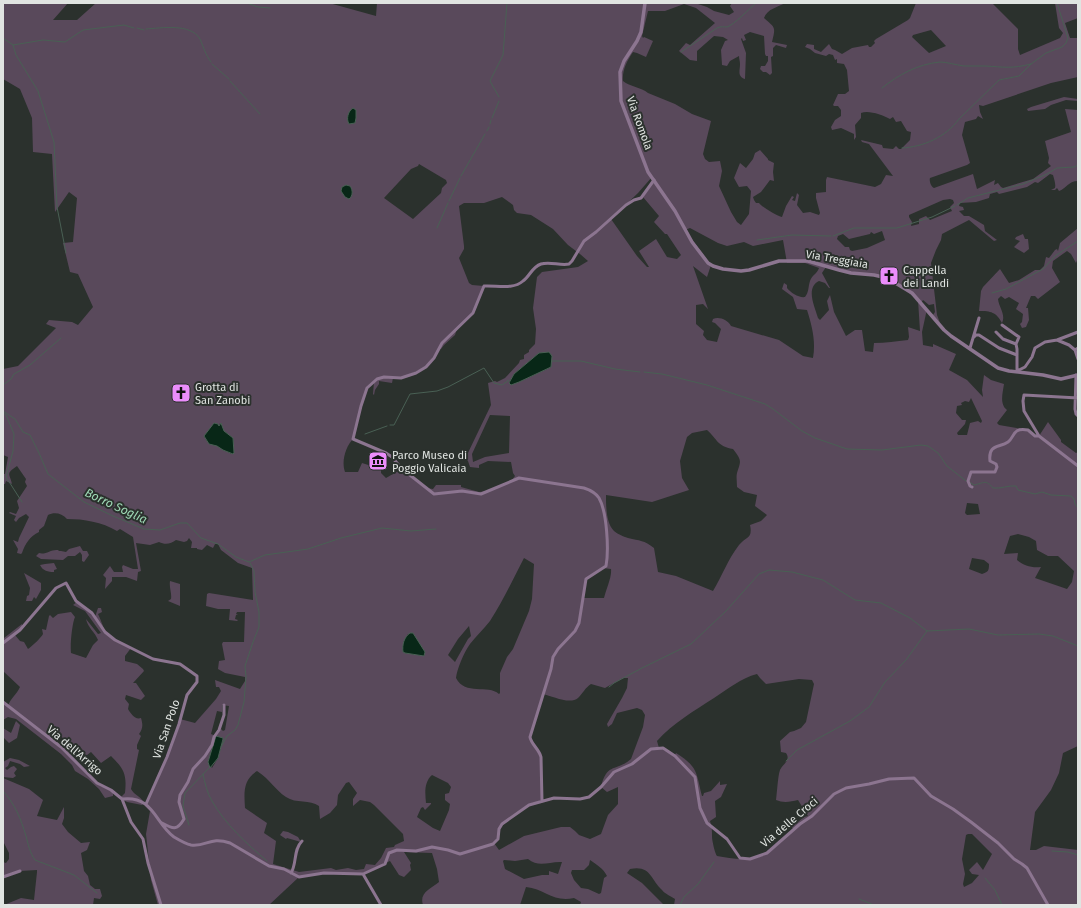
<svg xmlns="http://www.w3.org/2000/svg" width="1081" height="908" font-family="'Fira Sans',sans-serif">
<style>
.green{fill:#59495b;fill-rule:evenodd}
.water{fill:#082717;stroke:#496054}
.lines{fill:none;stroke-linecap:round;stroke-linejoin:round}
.stream{stroke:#496054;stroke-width:1}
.minor{stroke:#8c7590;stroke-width:3}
.tertiary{stroke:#8c7590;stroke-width:3.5}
.labels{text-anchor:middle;stroke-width:4;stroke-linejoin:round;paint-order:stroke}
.street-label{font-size:11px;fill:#e0e4e1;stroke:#2b312d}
.poi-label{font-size:11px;fill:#e0e4e1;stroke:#2b312d;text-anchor:start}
.water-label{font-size:12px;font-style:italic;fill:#9dd7b4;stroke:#2b312d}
</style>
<rect width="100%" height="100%" fill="#2b312d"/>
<path class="green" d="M3,3H68L53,20H77L96,3H329L376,16L377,3H695L707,7L714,11L729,15L734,12L730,6L732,3H785C778,7 767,9 764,18C775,28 776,26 772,42L787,45L786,48L776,45L773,48V56L771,57L772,73L770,75L766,72H763L760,69L761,66H765L768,61V56H766L765,54L764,36L750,32L744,35L746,40L743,41L742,38L741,39L746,53L745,79C737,76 740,71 740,64C740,61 739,59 739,56L730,61L727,66L722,65L721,50L725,41L728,40L723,37L714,36L697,51V61L690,60L679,51L686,43L690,45L715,23L696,8L684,4L665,11H648L642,36L643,38L644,37L653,41L646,57L637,53L633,52C627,61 622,70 623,81C630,87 641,87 648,93L675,104L692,114L711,121L703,154L705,159L709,162L720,161L722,171L719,186L731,212L737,222L741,225L749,214L751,191L747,186L739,187L734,178L740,163L746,168L753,159L755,153L760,150L768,159V160L774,163L773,172L774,181L770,180L761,192L753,197L754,200L756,203H759C762,207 777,216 782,217L786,206L792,196L794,197L792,200L795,201L797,193L799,195L797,205L803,213L810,212L819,215L820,213L816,198V193L826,192V180L827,177L875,187L881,184L886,175L893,176L869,144L862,142L861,140L882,145L883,148L893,149L896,146L899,149H901L910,140L911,132L907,131L901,121L896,122L893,117L890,119C882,115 869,110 861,113V118L855,125L856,137L854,140V134L841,128L832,130L831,127L835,120L841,116V110L838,106H834L833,105L838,94H845L849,91L847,70L844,64L837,63V59L835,60L833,55L829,54L826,56L815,53L810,49L805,47L807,44L814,45V49L821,52L829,44L832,49L835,50L842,54L852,48L868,45L869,47H871L875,43L874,41L876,39L908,20L910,18L916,3H992L1018,29V49L1020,55L1060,38L1063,33L1059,28L1055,3H1078V18L1065,23L1070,38H1078V77L1051,83L983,106L979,105L980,112L983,119L978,116L976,119L965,122L962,135L970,163L967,165L930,178C929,181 931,187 934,188L973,174L977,189L995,180L994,185L998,183L1001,187L1003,188L1033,179L1051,166L1048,163L1049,158L1045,141L1071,132L1065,109L1078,110V181C1068,181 1066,189 1059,191L1057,188L1055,190H1051L1055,188C1056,184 1054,179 1053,175L1050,174L1038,183L1035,182L1027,187L999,194L997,192L990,194L989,198L976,202L960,203L959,206L963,207L964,210L959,211L964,216H969L984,225L985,231L997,240L994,241L969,220L942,234L941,240L936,250L931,263L937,315L940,323L933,315L935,312L934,304L929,305L923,300L921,303L927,309L922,332L923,345L933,347V344L956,354L949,370L967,380L983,397L982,390L984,375L991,380L1004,384C1003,392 999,404 1007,410L997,423L999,425L1028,430L1034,435L1039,436L1048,422L1061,440V442L1076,453L1078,452V746L1063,753L1059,773L1051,790L1035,812L1030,850H1036L1044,846L1078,850V905H674L675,899C671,896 665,894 662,890C650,879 651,865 630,869L627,873L642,883L664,905H580L581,902L574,898C554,903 545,889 526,887L520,905H423C419,893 430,889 439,882L437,869L432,853L404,852L411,863L410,865L411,870L404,877L399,875L390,861L363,873H325L299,877L269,905H158L151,880L146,834L150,811L145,806L167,757L180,719L195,723L216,699L221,691L219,687H216L215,680L240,689L245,681V677L225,673L218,669L219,661L225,660L222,644L223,642H244L245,612H237L236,614L238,615H236L235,619L238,620L237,621L229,620L230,609H218L206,606L207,594L209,593L253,600L252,568L238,563L221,550L218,544H215L213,548L207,545L202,550L197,549V548H191L192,542L189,538L187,541L184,542L176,540C171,544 165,545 159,542L150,545L136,543L141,571L138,572L137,581L126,577H112V581L105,589L106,578L103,575L110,566L114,572H123L122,567L123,565L133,569H138L133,537L120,529L117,531C102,522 84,519 67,519C62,513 54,512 48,515L44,526L39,530V532C30,536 25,544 22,553L21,554L17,553L18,549L13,540L18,542L19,538L29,517L26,514L19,518L16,522L14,520L16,516L9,513L10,512L16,514L19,508L17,501L27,486L25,482L26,479L17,466C5,474 10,474 12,484L6,481L5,484H3V474H5L8,457L3,455V369L18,366L56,328L46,324L49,320L72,322L78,325L93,307L78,274L70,272L63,243L73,242L77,198L69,192L55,212L52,154L33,152L32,118L20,89L3,79ZM931,30L946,46L929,53L912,37L913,35ZM419,164L446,180L447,183L442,188L441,193L413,219L384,198L411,169L418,166ZM652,177L653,183L643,197L659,216L654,222L665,234H667L681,255L677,259L667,257L656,239L639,251L649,267H647L637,256L611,219L638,193ZM502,197L513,205L514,210L517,213L531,215L553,229L568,245L580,254L588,261L578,267L542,272L537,277L533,308L536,329L535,344L529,350V352L524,355V359L520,360L519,363L505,378L497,382L495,381L488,383L491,405L465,459L468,461L470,467L479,468V465L488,461L511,462L513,473L515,476L512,480L489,491L479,492L461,487V485H436L433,489L426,488L401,468C397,473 392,474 386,478L381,473V469L362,463L358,472H345C341,461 346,446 353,439L367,388L374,382L373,394L374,395L375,390L379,384V381L392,383L393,378H401L426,367L439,348L441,349L444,345L455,335L457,329L473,313L484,286L472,285L469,283L459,258L464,249V246L459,206L464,203H484ZM950,199L953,200L954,203L950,207L952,211L930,220L926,216L919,219V224L911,226L912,222L909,217V215L943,200ZM690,228L718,243L727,246L744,242L753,246L783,240L787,263H805L819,268C817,274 812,275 810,281C808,287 809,292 805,297C799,298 791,293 787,288V285L784,283L782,289L793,297L797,309L807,310C812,326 816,341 813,358L803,356L779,340L731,326C728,320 719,316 713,319L712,322L715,323L721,329L717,342L707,340L703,335L704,331L696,324V305L703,304L708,309L693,266L707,277L711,265L685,230ZM882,231L885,240L867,248L852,251L850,250L849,247H845L837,239L838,236L843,234L849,239L870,234L871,232L874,234ZM826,267L851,273L880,276L881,272L887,271L892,274L894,282L918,300L920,331L908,327L909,337L908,340C896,341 886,343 874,343L873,352L865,351L862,330H855L846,336L834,312L830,295L827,301L829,310L820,320L818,318C815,307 805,288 819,281L825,283L829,288H830L822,273ZM539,353L551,367L519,382L511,384L509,383L514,374ZM971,398L982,421L981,423L978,421L970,423L967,435H958L957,433L965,424L966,420H962L956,413L957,406L962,405L961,403L965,401L969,402ZM490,415L510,416L509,453L485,457L473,462L472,454ZM215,423L219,426L220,423L224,431L233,438L234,453L233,454C227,453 224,449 219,447C212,443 207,444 204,436ZM707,430C718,440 717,446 733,449C742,461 741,460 737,473C736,477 737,482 737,487L744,492L757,495L755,506L767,515L761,521L750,525C753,539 746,536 739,545C728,559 722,576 713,591L676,576L658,572L654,548C644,540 640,541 628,538C625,537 617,534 614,531C606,523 606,506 606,495L652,502L689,490L682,478L680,461L687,437L692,433ZM967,503L978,504L980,514L967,515L965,513ZM1018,534L1029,537L1036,541L1037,550L1048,556H1058L1074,571L1072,582L1067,589L1035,578L1041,567C1032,568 1024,566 1017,560L1018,553L1004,554L1010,536ZM524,558L534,564L532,599L529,611L513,649L507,657L500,673V693L499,694C488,684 465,696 456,678C457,669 464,652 470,644C476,636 484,629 490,621C503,601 513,579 524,558ZM972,558L984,560L989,564C989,571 988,572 982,574L969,569ZM603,568L611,569C612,577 606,589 604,598H583L586,579ZM469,626L471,636L468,639L455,662L448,655L458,639ZM408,634L415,638L425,652L424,656L405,653L404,643ZM757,674L760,678L766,684L799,679L812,680L814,684L806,722L801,728L794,731L790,732L780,741L781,752L786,753C791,760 783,764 780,770C778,775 777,793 776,800C783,803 790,802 798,800L808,816L804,817L792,827L794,830C786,837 777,847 768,853C754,862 732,859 717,856C715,854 712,840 712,837C712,831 712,827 710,821L716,817L715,801L721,797L727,784L720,785V781L711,791L704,793L703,796H702C696,772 698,767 676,753L675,755L659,748L657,741C673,723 694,711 714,698C728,689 741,678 757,674ZM623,678H628L627,688L622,698L607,724L608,727L612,724L617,713L637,708L642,710L645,715L643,727L631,759C616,772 607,762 601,787L607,792L618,787V804L608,815L601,834L590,839L579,835L575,831L570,827H561L524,836L499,850L494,843L499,836L500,827L532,803L542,801L540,752L530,737L543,694C552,696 570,705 578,698C583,693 585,688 591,684L605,688ZM222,705L229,706L225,730L223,731L221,729L216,736L211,734L217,711L222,712ZM223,739L218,758L212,768L208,762L215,740ZM257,771C270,779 275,790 286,797C296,804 310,799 319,806L320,819L330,813L337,805L338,795L346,783L349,782L357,793L353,799V806L360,800L370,802L374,805L403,834L404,841L395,845L394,847L386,848L381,858L375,865L366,864L364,869L356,870L348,868L336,870L331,868L299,872L273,864L276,841L264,833L267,823L245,808C244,792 243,780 257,771ZM432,775L448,783L451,787L449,793L445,794V800L450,804L449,810L440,831L433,828L417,817L421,808L423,807L425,810L431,804V803H426C425,793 424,782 432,775ZM968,834H972L992,854L983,870L977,862L969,870L972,874L979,875L972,883L964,887L963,884L965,874L962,859L966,835ZM528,859C539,868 550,861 562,862L558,874L549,871V875H542L524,879L505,869L503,861L504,860L515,861ZM590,860C597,865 603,868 607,876L604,878L601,893L599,894L588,889L581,888L574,880L571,873L572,870H584L589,865Z
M1064,97L1078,99V101L1066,100L1051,105L1045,109L1028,111L1027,109L1031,107Z
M1078,228V258L1076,263L1071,254L1067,251L1053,261L1052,268L1060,282L1038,299L1035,296H1031L1026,308H1028L1029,320L1026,327L1022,328L1020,324L1022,322L1023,314L1016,309L1019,303L1009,297L1005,299L1001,296L998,299C999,308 1006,314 1002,323C996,312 991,311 979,311L981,291L983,287L1000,269L1009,283L1019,280L1035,270H1040L1044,266L1046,257L1049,258L1055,250L1057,249L1058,251L1060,243Z
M1023,234L1025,239H1028L1029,249L1024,253L1014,247L1020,241L1015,239L1016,237Z
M80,546L83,551H87L89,555L84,562L82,561V555L80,552L75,556H68L63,560L41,559L36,556L39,553C46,555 51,549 58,550L59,551H61L66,552L69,549Z
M54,563L57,569L54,570V572C48,572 43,571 40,565L45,564Z
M24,573L41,583V590L36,599L34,597L32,601H26L27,596L29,595L30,588Z
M170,581L180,584V606L168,601L171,599C172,593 169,588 170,581Z
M77,602L95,617L98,608H101L102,612L98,614C101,620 104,630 107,634L131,648L125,656V661L137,664L143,669L144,671L133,683H136L145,696L141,700L126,695L125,699L129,704L128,709C131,714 135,720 141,718C143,725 143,728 139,734L141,736L137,745V749L139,750L131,789C134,795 142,797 144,803L142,805L127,802L120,798L125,793C127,774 124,769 111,756L101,763L91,752L87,755L82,754L58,734L48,738L58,746L100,786L109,789L113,793V796L105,798L99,789L88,779L75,771L72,765L61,754L16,719L8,717L3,720L4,711L3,705L4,703L8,706C10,699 17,694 20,687L3,671V638H4L22,624V627L15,635L20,641L24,642L28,649C32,646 41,638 43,634L42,629L46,630L49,616L50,615L53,618L58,614L71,612L75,617C72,624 70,645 71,653L86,658L93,645L98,640C95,632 88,628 86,619L98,634L101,633L85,611L73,605Z
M16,721L20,725L17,738L9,743L3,737V728L11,733Z
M10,758L19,760L30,766L24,767L20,764L10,761L8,766L5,768L7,770L11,767L14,766L17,769L14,773L16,776L13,778L3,777V762Z
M3,778L29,789L43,800L37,816L57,820L64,807V818L62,824L68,832L81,843L90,842L87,850L81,853L84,871L88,876L90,885L95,889H100L102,896L100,899L94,898L93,905H4L21,898L34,900L37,872V870L20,871L3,877V862L6,863L9,859V853L3,841Z
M283,831L288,832L298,837L301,842L287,838L286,839L280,835Z"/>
<path class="water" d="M353,108L356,110V118L355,123L349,124C346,119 348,111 353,108Z
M346,185L350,186C353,190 353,196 349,199L345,197L341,191L342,187Z
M549,352L552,356L551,367L519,382L511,385L509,383L514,374L539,353Z
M214,423L218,424L219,426L221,423L224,431L233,438L234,453L233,454L223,450L217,446L209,444L204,436Z
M410,633H413L425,652L424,656L405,653L403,652C402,645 404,637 410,633Z
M216,736L223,738V739L218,758L210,768L208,762Z"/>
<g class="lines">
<path class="stream" d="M247,3L258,7L270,8
M137,28L144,30
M146,29C161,28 191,23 200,39C204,48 205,54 211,62
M3,38L13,45L43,40L65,42L83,30L124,25L134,28
M13,45L16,55L38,91L54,142L57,207L66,253
M681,52L717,28C721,26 724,27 727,27C734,25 750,8 756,3
M212,64L229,79
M230,81L260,114
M882,88C898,75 918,64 940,62C947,62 956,65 964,66C971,66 978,66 985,66C1004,67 1012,69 1031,64
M499,97L490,81L503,55L507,3
M492,118L499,101
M490,124L491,120
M487,131L489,127
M902,148C923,147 946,137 959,119L999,80L1019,76L1031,64L1046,53L1062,47L1066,43L1068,38L1057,3
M461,176L485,134
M449,201L460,178
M957,205L968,198L1023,184L1047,174L1057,168L1074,167L1078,165
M437,228L448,203
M833,236L854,228H897L932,217L955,206
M757,240L792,235L831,236
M992,293L1006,289L1043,269L1055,256L1078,241
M552,361H581L615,369L640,372
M644,372L662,374L707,385L765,404L773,409L802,431L815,438L847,449L882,450L921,445L928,446L938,453L947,466L966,481
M3,385L11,379L14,374L30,365L61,338
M3,411L15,419L23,432L30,435L39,453L48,474L84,502L113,516L144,529L160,530L180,523H187L201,538L218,544L236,557L249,562L265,555L308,549L341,538L382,528L411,531L436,529
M3,413L6,415L14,434L13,451L6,477L22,502
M390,425H394L410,394L437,391L448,387L484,368L494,383L502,385L509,380
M365,434L387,426
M969,482L974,485C984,483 986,479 993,488C1001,489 1009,485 1016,486L1018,490L1035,494L1042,492L1051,495L1071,496L1074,499L1075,504L1078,508
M609,687L614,683L642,668L691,644L726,611L759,574L769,570L792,572L823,580L855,600L881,603L910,618L927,631L969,629L998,635L1039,634L1053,636L1078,646
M221,747L227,736L235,730L238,725L244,702L246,677L245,666L253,642L259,627V612L255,592L254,571L250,563
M786,761L797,750L850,721L869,707L885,682L906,660L927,631
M203,774C205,783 207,793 212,801C225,824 247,844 267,861
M3,791C15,804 21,819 26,836C28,844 30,853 35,860L74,875L97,893
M189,825L183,806L185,793L210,767
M1052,851L1068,852L1078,855
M985,878L995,890L1002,905
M859,899L874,905
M680,905L684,897L698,884L714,862"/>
<path class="minor" d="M1002,325L1019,337L1016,344L1017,349V371L1025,367L1032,357L1035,348L1045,342L1057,340L1078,332
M996,332L1003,339L1016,344
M973,338L976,335H979L999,348L1017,355
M1057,340L1069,345L1075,350
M970,348L979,318
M1078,348L1075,350L1078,359
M1076,375L1075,409L1076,414L1078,416
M1078,398L1024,395L1023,401L1024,411L1039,436L1078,466
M972,487L970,486L968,481L971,472H995L997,467L996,464L990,461C988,444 999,448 1008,442C1015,437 1012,427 1028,430L1035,436H1039
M3,643L20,630L56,588L66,583L76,601L92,613L105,632L115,640L153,659L180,664L197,676V682L187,695L179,724L167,757L146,804
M3,702L61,747L97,783L111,790L122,799L131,822L143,839L148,863L161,905
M122,799C153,795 155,823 174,837C179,840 186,844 191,845C207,847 210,836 230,843L269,866L284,869L299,877L324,873L363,874L385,864L389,853L397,850L416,851L432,847L448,850L460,854L493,844L498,839L499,829L502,824L529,805L554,798L580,799L589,797L601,787L614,772L632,764L651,749L663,748L675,756L695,777L700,808L707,823L727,839L740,858L750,859L767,853L800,824L812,816L834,794L846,788L869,784L889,779L914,778L931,796L953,809L971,822L998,843L1014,859L1022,864L1027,868L1048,905
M542,801L541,757C539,749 531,744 530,737L551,669L553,657L558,649L575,631L579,623L586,579L606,566C609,550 607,512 599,498C595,492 590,490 584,488L519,478L481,494L462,491L434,494L401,468L392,457L386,453L353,439L361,406L367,388L377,379L384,377L401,378L416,373L426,367L434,358L442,343L473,313L484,286C496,285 513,290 523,281C530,276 532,267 541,264C550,261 560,266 569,264L572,261L584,241L596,232L626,205L634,200L641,198L654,180
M162,823C173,829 177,831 184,819L179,802L180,795L188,782L193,769L205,756L212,745L214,737L219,730L224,715V705
M291,873C297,864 293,850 302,841
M363,874L381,905
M3,877L20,871"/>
<path class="tertiary" d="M645,3L641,32L637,41L624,61L620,72L621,101L648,172L675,211L692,242L708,263L713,266L723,269L741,271L749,270L779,261H808L839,270L851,273L874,275L887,278L912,293L944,330L951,336L998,368L1009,371L1043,375L1061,379L1078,375"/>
</g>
<defs>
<symbol id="church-square" viewBox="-11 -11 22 22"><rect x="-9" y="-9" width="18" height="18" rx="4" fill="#eb8dfb" stroke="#2b312d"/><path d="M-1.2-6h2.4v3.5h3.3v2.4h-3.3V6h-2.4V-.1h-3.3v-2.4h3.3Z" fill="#111"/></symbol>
<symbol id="museum-square" viewBox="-11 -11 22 22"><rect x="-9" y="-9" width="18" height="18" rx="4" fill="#eb8dfb" stroke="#2b312d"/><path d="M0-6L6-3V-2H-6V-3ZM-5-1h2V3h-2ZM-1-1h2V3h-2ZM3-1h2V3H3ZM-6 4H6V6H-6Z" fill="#111"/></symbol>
</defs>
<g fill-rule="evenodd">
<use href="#church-square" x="878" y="265" width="22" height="22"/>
<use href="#church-square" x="170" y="382" width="22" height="22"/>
<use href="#museum-square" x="367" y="450" width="22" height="22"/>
</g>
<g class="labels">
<g class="street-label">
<text transform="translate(640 123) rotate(70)" y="4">Via Romola</text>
<text transform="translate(837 259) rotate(10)" y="4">Via Treggiaia</text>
<text transform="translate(166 729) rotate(-71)" y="4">Via San Polo</text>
<text transform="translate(75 750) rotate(41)" y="4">Via dell'Arrigo</text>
<text transform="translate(789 822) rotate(-40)" y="4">Via delle Croci</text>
</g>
<g class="poi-label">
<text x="903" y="274">Cappella<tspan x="903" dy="13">dei Landi</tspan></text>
<text x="195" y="391">Grotta di<tspan x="195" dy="13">San Zanobi</tspan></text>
<text x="392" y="459">Parco Museo di<tspan x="392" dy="13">Poggio Valicaia</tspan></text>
</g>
<g class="water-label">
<text transform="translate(116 506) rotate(25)" y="4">Borro Soglia</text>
</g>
</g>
<rect width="1081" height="908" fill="none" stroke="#e0e4e1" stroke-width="8"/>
</svg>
